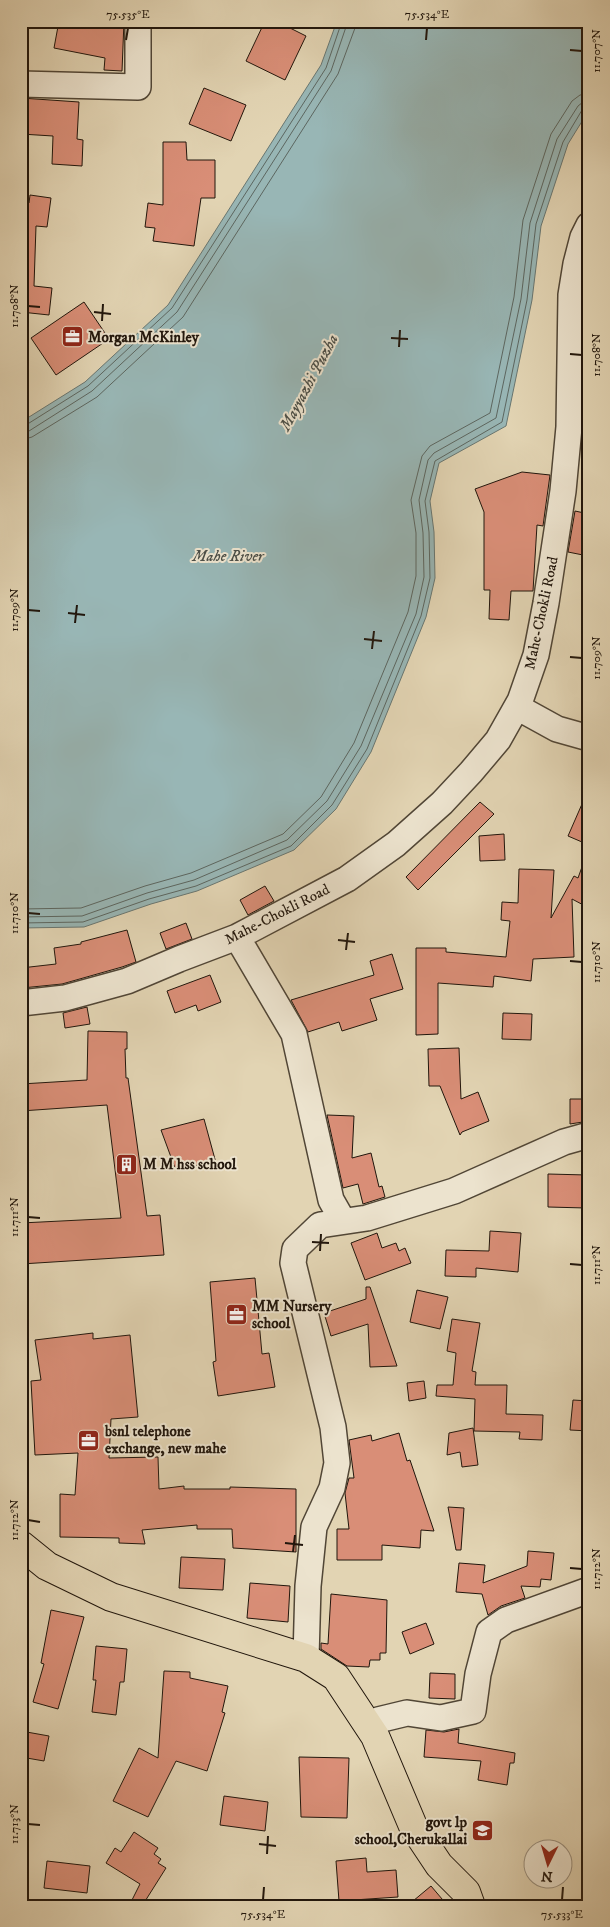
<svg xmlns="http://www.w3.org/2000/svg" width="610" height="1927" font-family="'IM FELL DW Pica',serif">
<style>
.water{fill:#98b6b5;stroke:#687671}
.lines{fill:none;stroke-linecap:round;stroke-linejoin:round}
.shore{stroke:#5c6660;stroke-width:1}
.building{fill:#d98e77;stroke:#21160c}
.minor-casing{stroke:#514636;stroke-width:28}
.major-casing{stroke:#21160c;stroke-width:30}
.minor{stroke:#ece3ce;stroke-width:25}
.major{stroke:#e2d4b3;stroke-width:28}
.ticks{fill:none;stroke:#21160c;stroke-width:2}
.labels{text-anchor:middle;stroke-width:4;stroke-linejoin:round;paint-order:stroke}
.poi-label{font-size:15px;font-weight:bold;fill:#21160c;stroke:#ece3ce;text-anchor:start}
.street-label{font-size:15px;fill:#21160c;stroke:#ece3ce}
.water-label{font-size:16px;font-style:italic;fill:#4b4e47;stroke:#ece3ce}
.neatline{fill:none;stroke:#21160c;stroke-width:2}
.ticks-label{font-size:12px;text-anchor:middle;fill:#21160c}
</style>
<rect width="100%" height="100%" fill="#e2d4b3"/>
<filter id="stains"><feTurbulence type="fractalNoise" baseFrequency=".004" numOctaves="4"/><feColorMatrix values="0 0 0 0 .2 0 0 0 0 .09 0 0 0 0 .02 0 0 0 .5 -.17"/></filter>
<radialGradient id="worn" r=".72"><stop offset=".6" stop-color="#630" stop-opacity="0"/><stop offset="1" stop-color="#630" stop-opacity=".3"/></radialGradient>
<path class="water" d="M337,21H589V110L568,144L541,226L532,300L506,426L439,463L430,501L434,532L435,578L426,617L371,752L336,809L294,850L197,891L151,904L84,927L21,928V422L85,382L168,305L321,65Z"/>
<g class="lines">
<path class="shore" d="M21,426L26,425L88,386L172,308L326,68L342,21
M21,432L29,431L92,391L177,312L331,71L348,21
M21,440L32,437L97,397L183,317L338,74L355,28V21
M21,909L81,908L145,886L191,873L283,834L321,797L354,743L408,612L416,576V533L411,500L422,456L430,446L490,413L514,297L523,220L551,134L572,101L580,95L589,94
M21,917L82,916L147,893L194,880L287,840L327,801L361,746L416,614L424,577L423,533L419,500L428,460L434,453L496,418L521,299L530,223L557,139L578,106L583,102H589
M21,923L83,922L149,899L196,886L291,846L332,805L367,749L421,616L430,578L429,532L425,501L435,461L502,422L527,300L536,224L563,142L582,110L589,108"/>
</g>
<path class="building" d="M59,21H83L106,26L107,21H124L122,71L104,70L105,58L54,48Z
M265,21H276L306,36L285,80L246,61Z
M204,88L246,105L231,141L189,124Z
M21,98L79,102L77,139L83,140L82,166L52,164L53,136L21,134Z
M163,142H186L187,160H215V198H201L194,246L153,241L155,228L145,227L148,203L163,205Z
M30,195L51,198L47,227L36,226L34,286L52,288L49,315L21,312V201L29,203Z
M84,302L109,339L56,375L31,338Z
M522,472L550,475L543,526L537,525L533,591H511L509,620L489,619L490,590H484V512L475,489Z
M575,511L589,514V533L583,555L568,552Z
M589,788V845L568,836Z
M480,802L494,814L418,890L406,877Z
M504,834L505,860L480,861L479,836Z
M587,853H589V908L572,899L574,957L533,959L531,981L494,976L493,987L438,983V1034L416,1035V948H446V952L506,957L510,921L501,920L502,902L518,903L519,869L554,870L551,918L574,876L578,878Z
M265,886L274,901L248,915L240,900Z
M186,923L192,939L166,949L160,933Z
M127,930L136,962L122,967L62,984L22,988L21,968L56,964L54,948L81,944V942Z
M392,954L403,989L370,999L377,1020L342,1031L339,1022L308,1032L291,1000L374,975L370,961Z
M210,975L221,1002L198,1011L196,1005L175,1013L167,991Z
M87,1007L90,1024L65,1028L63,1013Z
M503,1013L532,1014L531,1040L502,1039Z
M88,1031L127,1032V1049H125L126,1078H128L147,1216L160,1215L164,1255L21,1264V1223L121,1218L107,1105L21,1111V1084L87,1080Z
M459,1048L461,1099L478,1092L489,1121L462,1132L460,1135L440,1086H429L428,1049Z
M570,1099H589V1121L570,1124Z
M327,1115L354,1116L352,1158L371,1153L379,1187L382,1186L385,1197L363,1204L358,1184L343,1188Z
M204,1119L216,1163L175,1168L161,1130Z
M548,1174L587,1175L586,1208L548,1207Z
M490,1231L521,1233L518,1272L476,1268V1277L445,1276L446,1250L489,1251Z
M377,1233L382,1248L396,1243L399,1251L405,1248L411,1263L365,1280L351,1243Z
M255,1278L262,1354L269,1353L275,1387L218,1396L213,1362L216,1361L210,1282Z
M366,1287H370L397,1366L370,1367L368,1324L331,1336L324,1313L366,1299Z
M417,1290L448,1297L440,1329L410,1322Z
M452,1319L480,1323L472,1371L476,1372L475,1385H507L506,1414L543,1415L542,1440L519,1439L520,1432L474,1431L475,1399L436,1396L437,1385H453L456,1353L447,1351Z
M93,1333V1339L130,1335L138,1417L111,1419L109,1458L158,1457L159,1489L184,1486V1489H230V1487L296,1489V1552L233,1548L232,1529H197V1525L142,1530L145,1544L119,1543V1538L60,1537V1494L75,1495L78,1453L35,1455L31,1381L41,1380L35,1340Z
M424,1381L426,1398L409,1401L407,1383Z
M573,1400L589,1401V1431L570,1430Z
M473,1428L478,1465L462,1467L460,1452L447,1455L449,1433Z
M399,1433L407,1461L410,1460L434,1531L421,1530L420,1548L382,1545V1560H337V1529H349L345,1493L349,1478H354L349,1440L371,1435L372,1441Z
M448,1507L464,1508L461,1550H456Z
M528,1551L554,1553L551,1580L541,1579L540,1587L521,1586L525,1598L501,1606L488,1615L482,1594L456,1592L459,1563L485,1565L483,1583L527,1566Z
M181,1557L225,1559L223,1590L179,1588Z
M250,1583L290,1586L288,1622L247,1618Z
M331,1594L387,1600L386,1653H380V1660H370L369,1667L347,1666L321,1649V1643L328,1644Z
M51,1610L84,1617L58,1709L33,1702L44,1664L41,1663Z
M426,1623L434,1644L410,1654L402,1632Z
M96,1646L127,1649L124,1682H120L116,1715L92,1712L96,1680H93Z
M164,1671L190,1672V1678L228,1686L222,1712L225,1713L207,1771L176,1761L148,1817L113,1801L139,1748L158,1758Z
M430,1673L455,1674V1699L429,1698Z
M459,1729L458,1743L515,1753L514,1763H510L507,1785L478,1780L481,1761L424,1757L426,1730L444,1732Z
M21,1731L49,1736L44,1761L21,1757Z
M299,1757L349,1758L347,1818L301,1817Z
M224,1796L268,1802L265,1831L220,1825Z
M134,1832L158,1848L154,1854L161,1859L158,1863L166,1868L142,1906H129L140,1884L106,1863L115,1848L121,1852Z
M366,1858L367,1872L396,1870L398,1897L339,1901L336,1861Z
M47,1861L90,1866L87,1893L44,1888Z
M431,1886L448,1906H407Z"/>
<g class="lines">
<defs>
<path id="minor" d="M21,84L138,87V21
M517,707L557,729L589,738
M237,937L294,1034L331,1200L343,1221
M21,1003L65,998L127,981L179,959L237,937L347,879L396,844L442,803L471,772L498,740L520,701L536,655L546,603L563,491L569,427L571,295L576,264L583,237L589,225
M306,1658L308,1586L314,1527L332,1488L337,1463L333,1427L293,1263L295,1249L320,1225L367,1218L454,1191L564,1142L589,1135
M370,1728L378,1720L407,1713L441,1718L473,1711L478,1674L489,1632L506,1620L589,1590"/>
<path id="major" d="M21,1545L47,1566L111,1597L306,1658L336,1677L375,1736L413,1826L439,1865L466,1892L471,1906"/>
</defs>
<use href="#minor" class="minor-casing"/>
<use href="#major" class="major-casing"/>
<use href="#minor" class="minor"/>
<use href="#major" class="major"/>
</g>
<path class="ticks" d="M126,40L128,28M426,40L427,28M570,50L582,51M28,306L40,307M94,312L111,314M102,321L103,304M391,338L408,339M399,347L400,330M570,354L582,355M28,610L40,611M68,613L85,615M75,623L77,605M364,639L382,641M372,649L374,631M570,657L582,658M28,913L40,914M338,940L355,942M346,950L348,933M570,961L582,962M28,1217L40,1218M312,1242L329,1243M320,1251L321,1234M570,1264L582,1265M28,1520L40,1522M285,1543L303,1545M293,1552L295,1535M570,1568L582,1569M28,1824L40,1825M259,1844L276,1846M267,1854L268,1836M263,1900L264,1887M562,1900L563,1887"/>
<defs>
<symbol id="office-square" viewBox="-11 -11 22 22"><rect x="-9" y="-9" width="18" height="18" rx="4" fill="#8f2418" stroke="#ece3ce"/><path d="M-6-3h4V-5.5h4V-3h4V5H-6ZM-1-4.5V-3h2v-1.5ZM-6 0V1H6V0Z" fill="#fff"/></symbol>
<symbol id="building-square" viewBox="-11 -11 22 22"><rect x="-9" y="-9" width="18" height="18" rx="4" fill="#8f2418" stroke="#ece3ce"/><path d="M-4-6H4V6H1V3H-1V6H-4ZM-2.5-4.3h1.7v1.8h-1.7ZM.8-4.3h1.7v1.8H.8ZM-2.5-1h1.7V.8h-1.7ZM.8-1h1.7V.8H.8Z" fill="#fff"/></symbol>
<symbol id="school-square" viewBox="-11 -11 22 22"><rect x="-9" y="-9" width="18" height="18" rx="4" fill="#8f2418" stroke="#ece3ce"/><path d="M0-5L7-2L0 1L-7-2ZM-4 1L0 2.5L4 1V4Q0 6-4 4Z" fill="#fff"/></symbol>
</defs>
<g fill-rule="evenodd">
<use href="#office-square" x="60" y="324" width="25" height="25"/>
<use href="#building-square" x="114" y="1152" width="25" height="25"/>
<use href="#office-square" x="224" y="1302" width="25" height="25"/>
<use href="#office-square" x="76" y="1428" width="25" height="25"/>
<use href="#school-square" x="470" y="1818" width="25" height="25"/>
</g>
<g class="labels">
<g class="poi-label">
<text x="88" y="342">Morgan McKinley</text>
<text x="143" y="1169">M M hss school</text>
<text x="252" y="1311">MM Nursery<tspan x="252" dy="17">school</tspan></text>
<text x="105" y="1436">bsnl telephone<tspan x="105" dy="17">exchange, new mahe</tspan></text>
<text x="467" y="1827" text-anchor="end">govt lp<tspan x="467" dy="17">school,Cherukallai</tspan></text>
</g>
<g class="street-label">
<text transform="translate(541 613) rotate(-78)" y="5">Mahe-Chokli Road</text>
<text transform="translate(277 914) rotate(-27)" y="5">Mahe-Chokli Road</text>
</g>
<g class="water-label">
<text transform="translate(308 382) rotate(-62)" y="6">Mayyazhi Puzha</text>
<text x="228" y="561">Mahe River</text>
</g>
</g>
<rect width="610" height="1927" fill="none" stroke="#e2d4b3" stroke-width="55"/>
<g transform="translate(548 1864) rotate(185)"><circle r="24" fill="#ece3ce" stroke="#9b9180"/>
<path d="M0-4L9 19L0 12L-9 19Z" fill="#8f2418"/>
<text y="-8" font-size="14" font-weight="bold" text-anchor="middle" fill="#21160c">N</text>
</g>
<rect x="28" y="28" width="554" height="1872" class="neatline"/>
<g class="ticks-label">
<text x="128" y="18">75.535°E</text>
<text x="427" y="18">75.534°E</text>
<text transform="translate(596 51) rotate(-90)" y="4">11.707°N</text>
<text transform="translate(14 306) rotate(-90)" y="4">11.708°N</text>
<text transform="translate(596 355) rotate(-90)" y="4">11.708°N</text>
<text transform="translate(14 610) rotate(-90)" y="4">11.709°N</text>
<text transform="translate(596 658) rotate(-90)" y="4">11.709°N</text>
<text transform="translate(14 913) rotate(-90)" y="4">11.710°N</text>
<text transform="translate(596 962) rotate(-90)" y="4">11.710°N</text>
<text transform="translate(14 1217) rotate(-90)" y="4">11.711°N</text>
<text transform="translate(596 1265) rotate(-90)" y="4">11.711°N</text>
<text transform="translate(14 1520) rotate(-90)" y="4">11.712°N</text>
<text transform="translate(596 1569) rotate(-90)" y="4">11.712°N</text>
<text transform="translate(14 1824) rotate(-90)" y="4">11.713°N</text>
<text x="263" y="1918">75.534°E</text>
<text x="562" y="1918">75.533°E</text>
</g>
<rect width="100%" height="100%" filter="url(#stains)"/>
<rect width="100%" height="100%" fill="url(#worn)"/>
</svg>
